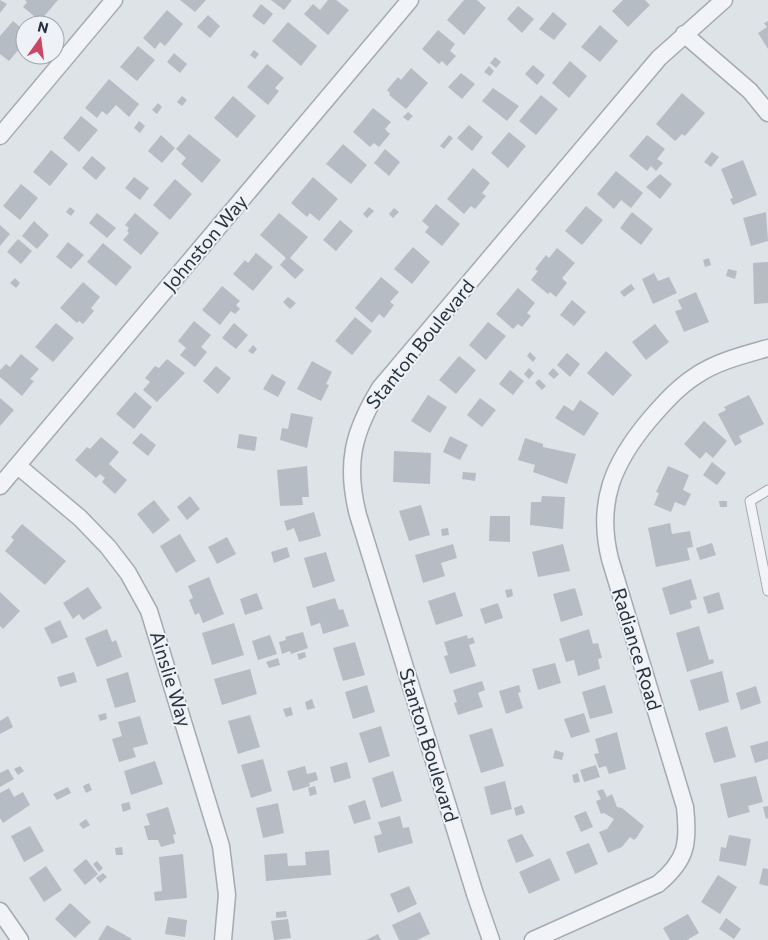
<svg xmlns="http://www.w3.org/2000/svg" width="768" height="940" font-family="Commissioner,sans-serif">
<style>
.building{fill:#b6bcc4}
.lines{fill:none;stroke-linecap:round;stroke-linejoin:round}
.service-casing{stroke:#a4aab1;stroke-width:11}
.minor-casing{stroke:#a4aab1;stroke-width:19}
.service{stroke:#f1f3f6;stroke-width:9}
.minor{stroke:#f1f3f6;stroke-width:16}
.labels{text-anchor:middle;stroke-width:4;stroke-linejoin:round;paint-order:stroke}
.street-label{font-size:19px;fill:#28323e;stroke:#eef1f5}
</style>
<rect width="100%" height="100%" fill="#dee3e7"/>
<path class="building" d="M0,0L7,4L0,13Z
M25,0H58L40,21L23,7L27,2Z
M180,0H206L195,12Z
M271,0H292L284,10Z
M328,0H336L349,10L328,35L304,14L313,4L320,10Z
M464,0H477L486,8L464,35L447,20Z
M623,0H645L650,5L628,27L612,11Z
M261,4L273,14L264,25L252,16Z
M518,6L534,19L522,33L507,19Z
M167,10L183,24L165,46L160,42L155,49L143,38Z
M553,12L567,24L554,40L539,29Z
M208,15L220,26L210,38L197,27Z
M13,21L25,31V42L9,61L0,54V36Z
M768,21V49L758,33L767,27L764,23Z
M288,22L317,46L301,66L272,41Z
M600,25L618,41L600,62L581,47Z
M438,30L455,44L450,51L456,56L447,66L442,61L439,64L422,49Z
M138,46L155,60L137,81L120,67Z
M254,50L259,54L255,59L250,55Z
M174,53L187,64L180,73L167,62Z
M495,57L501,62L496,68L490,63Z
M570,61L587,76L569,98L552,83Z
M267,64L284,78L275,88L279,91L268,105L247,87Z
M533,65L545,75L537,85L525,74Z
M489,66L494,71L490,76L484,72Z
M411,68L428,83L406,109L389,95L390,93L387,90L398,77L401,80Z
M461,73L475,84L462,99L448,87Z
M109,79L139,104L129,117L116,105L107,115L102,111L97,118L85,108Z
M493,88L519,106L507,121L482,101Z
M682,93L705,113L685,136L682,134L675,141L656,124Z
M541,95L558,109L536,135L519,121Z
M182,96L187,100L182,106L177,102Z
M233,96L256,116L237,138L214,118Z
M158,103L162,107L157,114L152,110Z
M373,108L391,122L385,129L390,134L379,147L374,143L370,147L353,132Z
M408,112L413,116L408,121L403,117Z
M81,116L98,130L79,152L63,138Z
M139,121L145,126L140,133L134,128Z
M469,125L483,137L472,151L457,138Z
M509,132L526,146L508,168L491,153Z
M189,134L221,160L202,183L181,164L186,158L176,149Z
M161,135L175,148L162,163L148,151Z
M449,135L453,138L444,149L440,146Z
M647,135L665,149L657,159L663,163L656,171L651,166L647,171L629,156Z
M343,144L367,165L351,184L326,164Z
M385,149L400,162L389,176L374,163Z
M51,150L68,164L50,186L33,172Z
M712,152L719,157L711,167L704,162Z
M92,156L106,168L96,180L82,168Z
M743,160L757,195L733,205L730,199L733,198L721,169Z
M473,168L490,183L482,193L486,196L475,209L471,206L464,214L447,199Z
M616,171L643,193L631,208L621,200L614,209L597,194Z
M660,174L672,184L660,199L646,187Z
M134,177L149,188L140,200L125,188Z
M313,177L338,199L319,221L310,213L307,217L291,203Z
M175,179L192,194L170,220L153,205Z
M21,184L38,198L20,220L3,206Z
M436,204L460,224L442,246L425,232L429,227L422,221Z
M586,206L603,220L582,245L565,231Z
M70,207L75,211L71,216L66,212Z
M369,207L374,211L367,218L363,214Z
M394,208L399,212L393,218L389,214Z
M632,212L653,229L641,245L620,228Z
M766,212L768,241L751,246L743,218Z
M97,213L116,228L107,238L89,223Z
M135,213L159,233L141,255L123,240L129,233L127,231L129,228L125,225Z
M279,213L308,237L290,258L304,270L295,279L280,265L286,258L260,235Z
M340,220L353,231L336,251L323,240Z
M34,221L49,235L37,249L22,236Z
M0,225L10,234L0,246Z
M18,239L32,251L21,264L7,252Z
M68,242L84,255L71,269L56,257Z
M103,243L132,267L116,286L87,262Z
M413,247L430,262L412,284L394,269Z
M557,248L575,263L562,278L567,283L556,297L550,292L548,294L531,280L538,271L535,269L546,255L549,258Z
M256,253L273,267L253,291L233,274L245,260L248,263Z
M709,258L711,265L705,267L703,260Z
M768,262V303L754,304L753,263Z
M728,269L737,271L735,279L726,276Z
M654,273L658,281L669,277L677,293L653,304L642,279Z
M381,277L399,292L390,302L394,305L384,318L379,314L372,323L355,308Z
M15,278L20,283L16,288L10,283Z
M83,282L100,297L91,308L94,311L83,324L79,321L77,323L60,308Z
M631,284L635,289L624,297L620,292Z
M222,286L240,301L236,305L240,309L235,314L231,311L220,325L202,310Z
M518,288L535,303L527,313L531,316L522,327L518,324L513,329L496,314Z
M696,292L709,322L684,332L675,311L682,309L678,300Z
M288,297L296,303L290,309L283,302Z
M572,300L586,312L574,326L560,315Z
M355,317L372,331L352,355L335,341Z
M194,321L211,335L201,347L207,352L195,367L180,355L186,348L178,341Z
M488,322L506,336L486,360L469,345Z
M56,323L74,338L53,362L35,347Z
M234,323L248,335L236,349L222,338Z
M655,324L669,342L646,360L632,342Z
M253,345L257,349L253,354L248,351Z
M606,351L632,375L613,396L587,373Z
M530,352L536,358L533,362L527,356Z
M567,353L580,364L570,377L557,365Z
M21,354L39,369L30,379L34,381L22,396L0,377V370L6,364L10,367Z
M459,356L476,370L456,394L439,380Z
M167,359L185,373L157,402L143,390L150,382L145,378L155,366L159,368Z
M312,361L332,372L326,384L329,385L321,401L297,389Z
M216,366L231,378L218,394L203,381Z
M529,368L534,373L529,379L524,374Z
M553,368L559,374L554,379L548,374Z
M510,370L524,381L513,395L499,384Z
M272,374L286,382L278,397L263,389Z
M539,379L546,386L542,390L535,383Z
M135,392L152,407L134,429L116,414Z
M428,395L447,407L430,433L411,421Z
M749,395L764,424L739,436L742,442L735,446L718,414L726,410L724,407Z
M0,398L14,410L0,426Z
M480,398L496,410L482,427L467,415Z
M580,400L599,413L584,436L555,418L564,405L573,411Z
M291,413L313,417L307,448L280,440L282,428L288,429Z
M704,421L727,441L713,458L706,452L700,459L684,444Z
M141,433L156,445L148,456L132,443Z
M239,434L257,437L255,451L237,448Z
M450,436L468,445L460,460L443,452Z
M101,437L119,452L109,464L127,480L115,494L102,482L105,478L100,474L96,478L75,460L87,447L90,449Z
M525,438L543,444V447L576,454L567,484L533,472L535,465L518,460Z
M394,451L431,453L430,484L393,482Z
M712,462L726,473L717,485L703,475Z
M307,466L309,497H302L303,505L280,506L277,470Z
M668,466L689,475L683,490L691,494L685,506L675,502L671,512L654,505L659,493L656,492Z
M463,472L476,473L475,481L462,479Z
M190,496L200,509L187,520L177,507Z
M542,496L565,497L563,529L530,525L531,502H541Z
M154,500L170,520L153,534L137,514Z
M719,501H727V507H720Z
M421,505L430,535L409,541L399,511Z
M314,512L321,536L299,542L294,528L287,531L284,521Z
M490,516H510V542L489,541Z
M670,523L672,534L690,531L693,547L687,548L690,560L656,567L648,528Z
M22,524L66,561L45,585L5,551L14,540L11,537Z
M448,528L449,535L442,536L441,529Z
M180,534L196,561L176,573L160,546Z
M227,537L236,554L217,564L208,547Z
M712,543L716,555L700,560L696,548Z
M453,544L457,558L441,563L445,576L423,583L415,555Z
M563,544L570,571L538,577L532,552Z
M287,547L290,557L274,563L271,552Z
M326,552L335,581L313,588L304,558Z
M209,577L224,614L203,623L199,613L195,615L189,600L193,598L188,586Z
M691,579L697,599L690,601L692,608L670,615L662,588Z
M88,587L102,608L83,620L79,614L73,619L63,603Z
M575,588L583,615L561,622L553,594Z
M512,589L513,596L507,598L505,590Z
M0,592L20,611L3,629L0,626Z
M455,592L463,616L436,625L428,601Z
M719,592L724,609L708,614L703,597Z
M257,593L263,609L245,615L240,599Z
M335,598L339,610L343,609L349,626L323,634L320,623L311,626L306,607Z
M498,603L503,618L485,624L480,609Z
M60,620L68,637L52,644L44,628Z
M234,623L244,655L212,665L202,633Z
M699,626L709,660L713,659L714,663L687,672L676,633Z
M107,629L112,642L116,640L122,657L97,667L85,638Z
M589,629L593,644L598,643L602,658L598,659L600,669L578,676L574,660L566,662L559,639Z
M303,632L308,648L291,654L290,651L282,654L279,642L286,640L285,637Z
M270,635L277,654L258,660L252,641Z
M467,635L468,639L473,637L475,643L469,645L476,666L450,674L444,656L448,655L444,642Z
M355,642L365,675L343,681L333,648Z
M305,652L306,657L299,660L297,654Z
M278,658L280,665L269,668L266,662Z
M555,663L561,683L538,690L532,669Z
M250,669L257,694L222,705L214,679Z
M722,671L729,702L699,711L690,680Z
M74,672L77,682L60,687L57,677Z
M128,672L136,702L115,708L106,679Z
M482,681L485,690L478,693L483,707L458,715L454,703L457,702L453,690Z
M367,685L375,712L353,719L345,692Z
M519,685L521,692L518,693L523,708L506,714L499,691Z
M605,685L613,713L590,719L582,692Z
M756,686L761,703L741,710L736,693Z
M312,699L315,708L307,710L305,702Z
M291,707L293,715L286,717L283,709Z
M106,713L107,719L100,721L98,715Z
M584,713L590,732L571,738L564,719Z
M250,715L260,747L238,754L228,721Z
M8,716L13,727L0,734V721Z
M140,716L148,744L133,748L136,757L119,762L112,739L122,736L118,722Z
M381,726L390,756L369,763L359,733Z
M727,726L736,757L714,763L705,733Z
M492,728L504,766L481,773L469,735Z
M617,732L626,769L609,774L606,766L599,768L594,754L599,753L595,739Z
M768,741V759L755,763L750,746Z
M555,750L564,753L562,760L553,758Z
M263,759L272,791L251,798L241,765Z
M155,761L163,784L131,795L124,771Z
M347,762L351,778L334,783L330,767Z
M596,765L600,777L584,782L580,770Z
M20,766L24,771L18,775L14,769Z
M305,766L307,774L316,772L318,780L309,783L310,786L293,791L287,771Z
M8,769L14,779L0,787V773Z
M393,771L402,801L381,808L372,778Z
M578,773L580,782L574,783L572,775Z
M756,776L763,802L748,806L750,812L728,818L720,784Z
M505,781L512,809L491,815L484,787Z
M89,783L92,790L86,793L83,786Z
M315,786L317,794L310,796L308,788Z
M68,787L71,793L57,800L53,794Z
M9,788L14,797L23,792L30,805L3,823L0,818V793Z
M603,789L607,797L612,794L617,807L622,808L644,826L637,837L634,840L630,837L622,847L608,853L599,832L607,829L614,819L604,813L601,814L596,801L601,799L597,791Z
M365,800L371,819L354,824L348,806Z
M129,802L131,809L123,812L121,804Z
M278,803L284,833L263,838L256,808Z
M522,805L525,813L516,816L514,808Z
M768,806V818L766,819L763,807Z
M168,807L176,834L173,835L175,843L161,847L158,840H148L144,826L150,825L146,814Z
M586,811L593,827L581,832L574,816Z
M400,816L403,828L409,827L413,843L378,853L374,836L382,834L378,822Z
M86,819L90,825L83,829L79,824Z
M30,826L44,851L24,862L11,836Z
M522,834L534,856L516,863L507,840Z
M729,835L751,839L746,866L719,861L721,847L726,848Z
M589,843L598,864L575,874L566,852Z
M122,847L123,855H116L115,848Z
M329,850L331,875L266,881L264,855L287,853L288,866L306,865L305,852Z
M183,854L187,898L155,901L154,892L162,891L159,857Z
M550,858L560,880L529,894L519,872Z
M86,859L98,874L85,885L73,870Z
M97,861L103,868L99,872L93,864Z
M46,866L62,890L44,902L29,878Z
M763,868L768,869V886L759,884Z
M103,873L107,877L100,883L96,878Z
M718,875L737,887L720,914L701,902Z
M409,886L417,904L398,913L390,894Z
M70,903L91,922L75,938L55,919Z
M286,911L287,917L276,918V912Z
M420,912L430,934L417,940H399L392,925Z
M688,914L699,933L687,940H670L663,928Z
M168,917L187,920L185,937L165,934Z
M726,918L741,929L734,939L719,929Z
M288,919L291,938L274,940L271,921Z
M107,925L132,939L131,940H98Z
M378,934L381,940H366Z"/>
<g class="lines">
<defs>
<path id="service" d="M768,490L750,501L768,591"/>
<path id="minor" d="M684,34L750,91L768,113
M0,136L114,0
M18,466L80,518L108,547L128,573L149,611L221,846L227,895L223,940
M0,486L410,0
M0,911L20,940
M491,940L475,894L358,515C345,464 353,432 380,388L659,58L724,0
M533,940L658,884C687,860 689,843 685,807L610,559C596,502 613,463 650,419C664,403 678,387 697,375C718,361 744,355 768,348"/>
</defs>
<use href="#service" class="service-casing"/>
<use href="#minor" class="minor-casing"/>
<use href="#service" class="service"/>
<use href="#minor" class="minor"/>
</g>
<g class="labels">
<g class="street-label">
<text transform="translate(205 243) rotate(-50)" y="7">Johnston Way</text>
<text transform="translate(420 344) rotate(-51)" y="7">Stanton Boulevard</text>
<text transform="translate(637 649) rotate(73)" y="7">Radiance Road</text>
<text transform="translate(171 679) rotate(73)" y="7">Ainslie Way</text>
<text transform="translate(429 745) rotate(73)" y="7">Stanton Boulevard</text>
</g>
</g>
<g transform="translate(40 40) rotate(14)"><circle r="24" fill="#eef1f5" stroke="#9fa5ac"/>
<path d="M0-4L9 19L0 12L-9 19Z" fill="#cb4565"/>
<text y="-8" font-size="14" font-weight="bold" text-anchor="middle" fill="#28323e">N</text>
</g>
</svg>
